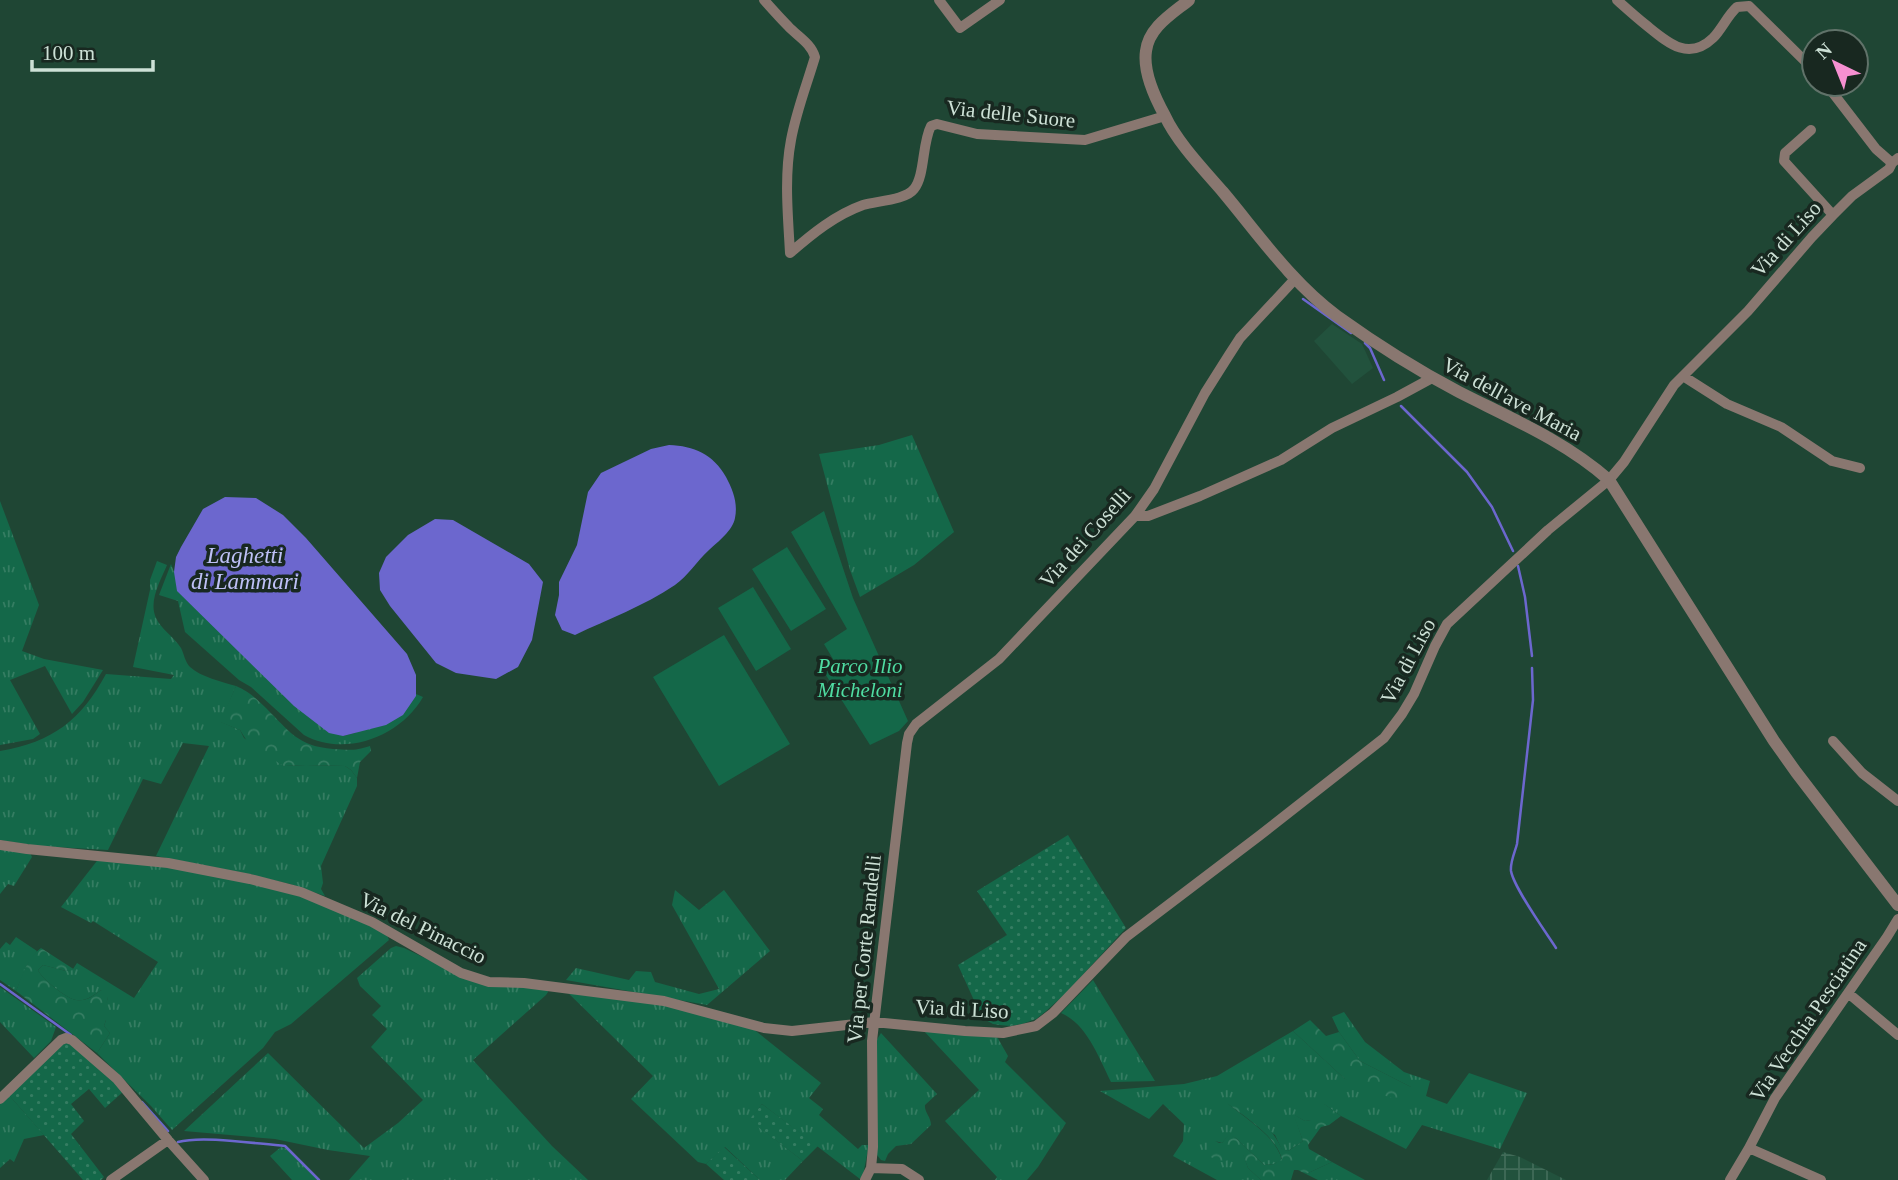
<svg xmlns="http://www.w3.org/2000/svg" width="1898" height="1180" font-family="Georgia,serif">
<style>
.built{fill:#22523d}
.industrial{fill:url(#industrial-grid)}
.grass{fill:url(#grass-tufts)}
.forest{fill:url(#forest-crowns)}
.park{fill:#146849}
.garden{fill:url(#garden-dots)}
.water{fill:#6c67ce}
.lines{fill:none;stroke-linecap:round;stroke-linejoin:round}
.stream{stroke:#6c67ce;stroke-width:2.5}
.minor{stroke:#897770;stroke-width:10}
.tertiary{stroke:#897770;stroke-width:12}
.labels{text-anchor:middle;stroke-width:7;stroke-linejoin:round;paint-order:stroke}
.street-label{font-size:21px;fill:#cde1d6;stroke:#182820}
.park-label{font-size:21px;font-style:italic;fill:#4fdca2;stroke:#182820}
.water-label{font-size:23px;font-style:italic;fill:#bec1f6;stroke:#182820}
</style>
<defs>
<pattern id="industrial-grid" width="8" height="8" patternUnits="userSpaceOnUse" patternTransform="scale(1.75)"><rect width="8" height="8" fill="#22523d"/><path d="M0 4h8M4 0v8" fill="none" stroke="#416b58"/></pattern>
<pattern id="grass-tufts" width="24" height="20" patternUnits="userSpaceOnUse" patternTransform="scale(1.75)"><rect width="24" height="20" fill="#146849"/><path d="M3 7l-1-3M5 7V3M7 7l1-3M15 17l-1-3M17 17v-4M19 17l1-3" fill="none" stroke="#357d62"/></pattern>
<pattern id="forest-crowns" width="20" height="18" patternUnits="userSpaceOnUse" patternTransform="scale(1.75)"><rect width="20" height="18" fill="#146849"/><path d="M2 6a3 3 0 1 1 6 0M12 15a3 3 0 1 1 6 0" fill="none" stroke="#357d62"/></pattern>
<pattern id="garden-dots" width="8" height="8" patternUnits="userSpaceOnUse" patternTransform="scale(1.75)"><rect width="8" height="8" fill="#146849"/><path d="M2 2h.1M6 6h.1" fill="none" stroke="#357d62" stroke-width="1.8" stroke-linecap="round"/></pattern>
</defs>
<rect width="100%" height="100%" fill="#1f4634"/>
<path class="built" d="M1332,324L1362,344L1373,368L1352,384L1314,341Z"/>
<path class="industrial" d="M1503,1152L1520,1157L1566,1180H1487Z"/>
<path class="grass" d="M912,435L954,532L914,565L860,597L850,570L819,454L879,445Z
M0,501L39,605L22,651L44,659L103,670L83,702L72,714L45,666L10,680L40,734L33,739L0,745Z
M157,561L167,565C161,580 148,601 156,618C161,629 174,637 181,648C184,654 185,662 190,667C201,677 222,682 236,686L221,722L240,730L244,738L284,766L306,765L345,766L351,770L357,778V786L321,866L323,883L321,889L325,896L290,884L244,873L156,856L209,746L183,743L161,784L143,779L108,850L38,846L0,840V751C53,742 81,720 106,674L171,679L174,675L133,667L150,590V580Z
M171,564L174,572L343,736L355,733L416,696V694L423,697C401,736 345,758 304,735L251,687L239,680L185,632L178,601L159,595Z
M0,846L30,853L32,857L14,886L8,884L0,894Z
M100,857L183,869L295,892L370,926L387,935L389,940L291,1024L275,1032L263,1048L172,1130L151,1106L97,1053L110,1033L104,1026L106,1020L104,1008L108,998L101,990C94,995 86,1002 76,1000C67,999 41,978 38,970L43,965L66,971L74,969H73L77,963L134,998L158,962L93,921L91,923L61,907Z
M675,890L699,910L724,890L770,951L707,1005L566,980L576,968L629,980L636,971L651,972L655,982L699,994L719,989L672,905Z
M16,937L37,951L27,965L16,991L0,980V949L6,942L10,945Z
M396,946L404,948L456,973L547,988L548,992L546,995L473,1060L552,1146L588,1180H349L370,1156L328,1150L275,1139L184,1131L268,1053L364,1148L398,1123L423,1100L371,1047L387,1029L372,1015L381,1006L360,986L357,978L391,948Z
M1093,980L1155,1081L1111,1082C1099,1058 1087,1024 1061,1013Z
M0,987L56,1027L51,1041L34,1058L0,1022Z
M562,987L667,1003L752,1028L821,1083L809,1098L823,1109L819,1115L858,1149L862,1145H869L863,1175L860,1179L762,1104L750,1120L803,1161L785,1180H760L725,1147L706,1164L698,1162L631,1099L653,1076Z
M1344,1012L1365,1042L1404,1072L1430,1081L1426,1096L1447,1104L1469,1073L1527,1093L1500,1149L1422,1125L1406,1149L1341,1116L1324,1104L1312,1120L1305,1121L1294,1115L1303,1141L1288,1151L1282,1150L1275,1135L1227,1103C1246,1119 1275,1135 1282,1160L1274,1164L1264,1165L1236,1138L1229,1135L1222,1143L1215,1141L1243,1154L1248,1168L1261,1180H1217L1173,1156L1183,1141L1184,1124L1163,1104L1149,1119L1100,1091L1184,1084L1217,1076L1293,1031L1345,1079L1411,1087L1360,1061L1339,1032L1332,1017Z
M923,1030L996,1035L1008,1056L1005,1062L1066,1123L1038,1167L1027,1180H995L997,1177L945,1121L979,1090Z
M881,1033L937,1094L925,1105C924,1112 931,1117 931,1125L911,1144L896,1146L888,1154L885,1161L881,1160L877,1155L876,1041Z
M8,1094L44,1135L24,1139L14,1162L10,1159L0,1168V1102Z
M281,1147L290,1150L320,1180H292L270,1156Z
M1332,1162L1365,1180H1318L1306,1174Z"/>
<path class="forest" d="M236,686C249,691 256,699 266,708C290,732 298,746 333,749C349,750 355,751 370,746L371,751L360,762L357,778L351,770L345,766L306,765L284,766L250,746L240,730L220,722Z
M41,948L75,970L66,971L43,965L38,970C41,978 67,999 76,1000C87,1002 94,995 101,990L106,992L108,998L105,1008L108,1014L104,1026L110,1033L97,1053L16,991C22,976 27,958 41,948Z
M1310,1020L1326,1036L1339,1032L1360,1061L1411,1087L1408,1103L1361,1088L1345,1079L1293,1031Z
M1228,1097C1252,1113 1269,1123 1282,1149L1288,1151L1303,1141L1293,1114L1305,1121L1311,1120L1323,1103L1341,1116L1329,1125L1321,1127L1308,1145L1309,1149L1332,1162L1306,1174L1298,1170H1294L1291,1180H1261L1248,1168L1243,1155L1222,1162L1206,1155L1209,1143H1222L1229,1134L1236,1138L1264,1165L1274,1164L1282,1159C1275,1135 1246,1118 1227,1103Z"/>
<path class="park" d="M824,511L853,598L908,721L899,731L870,745L824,672L836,664L824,644L847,629L791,532Z
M787,547L826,609L791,631L752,569Z
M753,587L791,649L756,671L718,608Z
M724,635L790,744L719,786L653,677Z"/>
<path class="garden" d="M1068,835L1126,928L1065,994L1045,1012L1036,1019L1022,1024L1010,1026L1000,1025L993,1024L982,1018L958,965L1007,935L977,891Z
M68,1041L124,1091L105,1108L89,1089L71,1104L84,1121L71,1134L104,1177L101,1180H83L8,1094L52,1052Z
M762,1104L818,1146L803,1161L749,1120Z
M724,1147L760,1180H724L706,1164Z"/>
<path class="water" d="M669,445C694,446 713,454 726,477C733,490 738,503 735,518C733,530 718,542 709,550C697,561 688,576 675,585C644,606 608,619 575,635L562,630L555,615L559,595V582L577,545L588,492L601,473L651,449Z
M225,497L256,498L283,515L306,538L407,654L416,675V696L403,715L386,725L343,736L329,733L294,706L177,591L174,572L176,557L181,547L203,509Z
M435,519L453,520L529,564L543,582L532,640L518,667L496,679L456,673L436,663L390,606L380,590L379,573L386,557L408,535Z"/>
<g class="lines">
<path class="stream" d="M1303,299L1351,333
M1365,343L1370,348L1384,380
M1401,406L1467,472L1492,507L1513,551
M1518,566L1525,597L1532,656
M1532,668L1533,700L1517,844C1515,852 1510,862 1511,871C1514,888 1545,931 1556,948
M0,984L71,1035
M142,1102L168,1131
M178,1142C203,1135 257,1144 285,1146L319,1180"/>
<path class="minor" d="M764,0C772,9 780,18 788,26C797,36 811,43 815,57C807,84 796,112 791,140C784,177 788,216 790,253
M939,0L960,28L1000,0
M1617,0C1626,8 1636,17 1646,25C1667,42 1688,62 1713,38C1722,29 1727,16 1737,7L1749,6L1814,70
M1826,84L1876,149L1892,163
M1811,130L1785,153L1784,161L1833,215
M790,253C812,234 835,215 863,205C876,201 906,200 914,189C925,176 922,143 931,126L937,124L977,134L1085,140L1165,116
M1683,376L1727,404L1781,427L1832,461L1860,468
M1135,516H1148L1200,496L1281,460L1332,428L1397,397L1432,378
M1833,741L1862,773L1898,801
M0,845L27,849L168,863L250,879L301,892L372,922L461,973L489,982L524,983L664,1001L764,1028L792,1031L874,1022L965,1031L1003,1033L1036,1026L1053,1013L1126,937L1259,836L1384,738L1402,714L1414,694L1435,646L1447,624L1548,530L1609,480L1624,462L1674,385L1748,311L1812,237L1833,215L1852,196L1889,169L1892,163L1898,158
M1848,993L1898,1035
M0,1099L61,1040L66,1038L72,1040L117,1079L168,1140
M1749,1148L1821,1180
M871,1168L902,1169L919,1180
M111,1180L168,1140L204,1180
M865,1180L871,1168L873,1147L872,1041L907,743L909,734L916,724L999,659L1135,516L1154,489L1205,393L1229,355L1240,338L1295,279
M1730,1180L1749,1148L1775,1098L1887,937L1898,919"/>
<path class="tertiary" d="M1189,0C1172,14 1149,27 1146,51C1143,71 1155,98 1165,116C1177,142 1204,170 1223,192C1259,235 1292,283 1337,316C1376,344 1417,370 1459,392C1510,418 1565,441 1609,480L1774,741L1796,772L1898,905"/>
</g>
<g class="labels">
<g class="street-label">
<text transform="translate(1011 114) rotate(6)" y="7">Via delle Suore</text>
<text transform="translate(1786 239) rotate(-48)" y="7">Via di Liso</text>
<text transform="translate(1512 399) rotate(28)" y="7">Via dell'ave Maria</text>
<text transform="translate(1085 538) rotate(-48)" y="7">Via dei Coselli</text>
<text transform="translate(1408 661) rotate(-62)" y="7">Via di Liso</text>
<text transform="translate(423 928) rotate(26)" y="7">Via del Pinaccio</text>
<text transform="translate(864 949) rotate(-84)" y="7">Via per Corte Randelli</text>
<text transform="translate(962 1009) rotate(3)" y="7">Via di Liso</text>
<text transform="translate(1808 1020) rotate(-56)" y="7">Via Vecchia Pesciatina</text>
</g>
<g class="park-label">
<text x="860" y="673">Parco Ilio<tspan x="860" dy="24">Micheloni</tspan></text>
</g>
<g class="water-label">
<text x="245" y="563">Laghetti<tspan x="245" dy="26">di Lammari</tspan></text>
</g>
</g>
<g transform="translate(1835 63) rotate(317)"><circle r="33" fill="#182820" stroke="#607269" stroke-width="2"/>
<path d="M0-5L12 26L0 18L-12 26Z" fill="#f690d1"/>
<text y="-10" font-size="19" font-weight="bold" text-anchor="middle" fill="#cde1d6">N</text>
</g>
<path d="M32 60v10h121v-10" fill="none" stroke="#cde1d6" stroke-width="3.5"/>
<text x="42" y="60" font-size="21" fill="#cde1d6" stroke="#182820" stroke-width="5" paint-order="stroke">100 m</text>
</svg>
